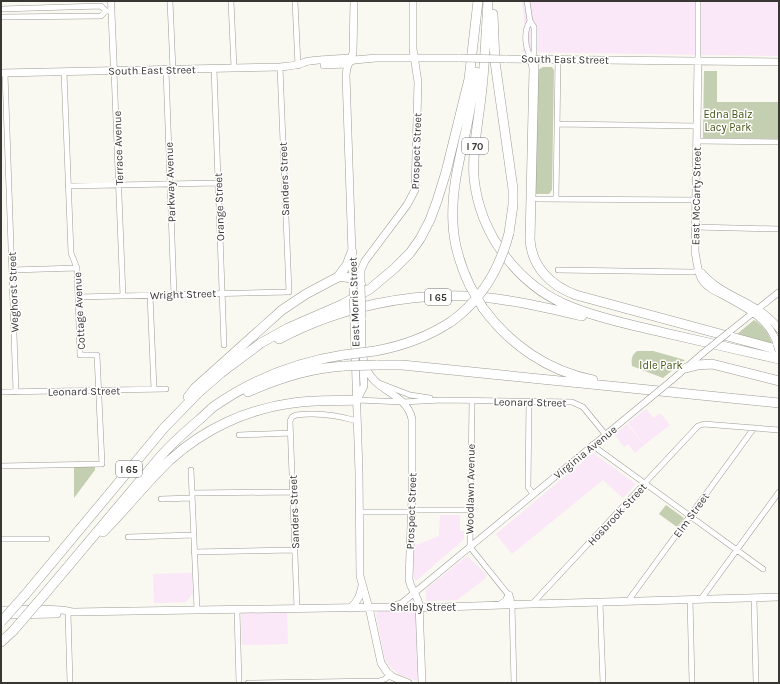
<svg xmlns="http://www.w3.org/2000/svg" width="780" height="684" font-family="Karla,sans-serif">
<style>
.commercial{fill:#fae7f7}
.green{fill:#c4ceb0}
.lines{fill:none;stroke-linecap:round;stroke-linejoin:round}
.minor-casing{stroke:#9d9c95;stroke-width:6}
.tertiary-casing{stroke:#9d9c95;stroke-width:7}
.secondary-casing{stroke:#9d9c95;stroke-width:8}
.motorway-casing{stroke:#9d9c95;stroke-width:10}
.minor{stroke:#fff;stroke-width:5}
.tertiary{stroke:#fff;stroke-width:6}
.secondary{stroke:#fff;stroke-width:7}
.motorway{stroke:#fff;stroke-width:9}
.tertiary-bridge-casing{stroke:#9d9c95;stroke-width:7;stroke-linecap:butt}
.secondary-bridge-casing{stroke:#9d9c95;stroke-width:8;stroke-linecap:butt}
.motorway-bridge-casing{stroke:#9d9c95;stroke-width:10;stroke-linecap:butt}
.tertiary-bridge{stroke:#fff;stroke-width:6}
.secondary-bridge{stroke:#fff;stroke-width:7}
.motorway-bridge{stroke:#fff;stroke-width:9}
.labels{text-anchor:middle;stroke-width:3;stroke-linejoin:round;paint-order:stroke}
.shield{fill:#fff;stroke:#747371;stroke-width:1}
.shield-label{font-size:10px;font-weight:bold;fill:#383734}
.street-label{font-size:11px;fill:#383734;stroke:#fff}
.park-label{font-size:11px;fill:#445414;stroke:#fff}
</style>
<rect width="100%" height="100%" fill="#f9f8f1"/>
<path class="commercial" d="M522,1H779V56L521,52L524,47V18Z
M646,409L654,418L660,413L670,425L644,445L628,423Z
M627,424L644,445L635,453L628,444L624,447L614,434Z
M593,453L636,484L623,498L603,480L512,554L496,534Z
M440,515H460V531H464V539L417,580H415L414,578V546L439,536Z
M467,556L486,574V578L457,600L426,601V589Z
M192,573L193,593L186,602L154,603L153,574Z
M415,610L416,611L417,681L400,675L388,665L385,660L376,615L379,611Z
M241,612H287L288,644L243,645L242,644Z"/>
<path class="green" d="M543,67H552L554,70L552,190L549,194H533L536,71Z
M704,71H717V102H779V139L703,138Z
M754,320C762,325 770,334 772,344L737,334Z
M637,351H653L685,360L663,378L632,366C631,359 632,355 637,351Z
M74,467H95V470L74,498Z
M666,505L684,518L677,527L659,514Z"/>
<g class="lines">
<defs>
<path id="minor" d="M170,1L173,70
M231,1L234,68
M295,1L298,66
M527,1L530,21L534,27V52L532,59
M1,9L101,6L106,11
M1,17L101,16L106,11H111
M530,21C523,32 525,49 532,59
M698,61V1
M214,69L224,345
M166,70L174,295
M114,71L123,296
M5,73L16,392
M557,124L697,126
M696,141L779,142
M68,186L218,183
M537,199L696,200
M556,199L558,59
M695,227L779,229
M12,270L77,268
M558,270L693,272L699,270
M150,295L154,389
M78,297L289,292L280,67
M379,383L410,395L430,398
M1,392L166,389
M357,400L403,402L441,400L572,402L583,407L605,434
M472,401L470,547L511,598L512,605L514,683
M529,402L528,487L533,494
M239,435L290,433
M592,445L763,569
M1,466L102,464L97,355H80L77,268L71,253L64,72
M191,470L197,610
M192,493L293,492
M161,499L192,498
M411,510H470
M360,512H411
M128,537L194,535
M1,539H47
M194,552L295,550
M754,598L756,683
M690,599L692,683
M701,599L779,492
M628,601L754,428
M600,602L603,683
M532,604L698,426L704,424L779,430
M297,609L290,421L292,417L296,415C318,412 337,415 357,421
M237,610L239,683
M68,612L70,683
M248,683L379,681L385,679L390,675"/>
<path id="tertiary" d="M111,1L114,71
M729,332L779,292
M672,380L703,353
M393,606L402,603L649,399"/>
<path id="secondary" d="M505,59L779,62
M698,61L695,251C696,258 698,272 701,278C706,287 715,291 723,295C745,307 769,318 777,344
M324,65L345,64L354,60L376,58H460
M1,73L280,67C289,66 297,66 305,62C311,60 339,59 347,58L351,61
M702,273C723,298 760,302 779,329
M353,283L346,75L347,68L353,53L354,1
M361,285V270L365,261L407,205L415,190L418,82L413,49V1
M362,318C362,333 360,357 367,370C377,392 406,393 412,419V499L409,579C410,588 417,595 419,604L422,683
M354,321L359,473L360,576L370,612L381,663L387,672L393,677L408,683
M357,400L364,386L363,366
M500,605L506,601L509,595
M350,608C358,602 360,595 362,586
M1,610C21,610 42,608 61,610C66,610 69,612 74,612L389,607L397,608H415L532,604L779,597
M7,615L57,614"/>
<path id="motorway" d="M488,1C486,33 485,65 481,97C478,124 472,151 474,178C480,236 520,288 574,308C602,319 632,325 661,332C700,341 740,350 779,359
M493,14L495,62L513,189V205L509,233
M532,59L534,68L530,240C532,267 551,286 576,295L779,350
M338,277C346,276 355,279 361,285
M470,286C461,267 454,246 453,224C451,192 459,161 466,130C470,111 473,92 476,72
M483,308C510,345 548,371 593,380
M279,339C339,307 412,291 480,297C514,300 548,308 582,316
M375,351C403,346 428,337 452,321
M376,365H402L779,403
M686,368L698,365L712,364L779,381
M248,392C279,378 310,368 344,366
M188,397L195,388L282,310L306,294L338,277L347,265L352,252
M103,532C126,509 146,483 170,460C204,429 247,409 293,403C314,400 335,401 357,400
M25,595L164,428L198,393L221,373L261,343L288,328L343,304L370,289L395,268L410,253L420,239L430,220L437,201L446,172L469,79L478,1
M44,595L160,457C172,443 186,431 200,419C205,415 210,409 216,405C254,379 298,362 343,355
M1,642L13,631"/>
</defs>
<use href="#minor" class="minor-casing"/>
<use href="#tertiary" class="tertiary-casing"/>
<use href="#secondary" class="secondary-casing"/>
<use href="#motorway" class="motorway-casing"/>
<use href="#minor" class="minor"/>
<use href="#tertiary" class="tertiary"/>
<use href="#secondary" class="secondary"/>
<use href="#motorway" class="motorway"/>
<defs>
<path id="tertiary-bridge" d="M703,353L729,332
M649,399L672,380"/>
<path id="secondary-bridge" d="M460,58L505,59
M361,285L362,318
M353,288L354,321
M777,344L779,351"/>
<path id="motorway-bridge" d="M470,286L483,308
M452,321C482,299 500,268 509,233
M343,355L375,351
M344,366L376,365
M1,622L25,595
M13,631L44,595"/>
</defs>
<use href="#tertiary-bridge" class="tertiary-bridge-casing"/>
<use href="#secondary-bridge" class="secondary-bridge-casing"/>
<use href="#motorway-bridge" class="motorway-bridge-casing"/>
<use href="#tertiary-bridge" class="tertiary-bridge"/>
<use href="#secondary-bridge" class="secondary-bridge"/>
<use href="#motorway-bridge" class="motorway-bridge"/>
</g>
<g class="labels">
<g class="shield">
<rect x="462" y="138" width="26" height="16" rx="3"/>
<rect x="425" y="289" width="26" height="16" rx="3"/>
<rect x="116" y="461" width="26" height="16" rx="3"/>
</g>
<g class="shield-label">
<text x="475" y="150">I 70</text>
<text x="438" y="301">I 65</text>
<text x="129" y="473">I 65</text>
</g>
<g class="street-label">
<text transform="translate(565 59) rotate(1)" y="4">South East Street</text>
<text transform="translate(152 70) rotate(-1)" y="4">South East Street</text>
<text transform="translate(118 148) rotate(-92)" y="4">Terrace Avenue</text>
<text transform="translate(416 151) rotate(-88)" y="4">Prospect Street</text>
<text transform="translate(284 179) rotate(-92)" y="4">Sanders Street</text>
<text transform="translate(170 182) rotate(-92)" y="4">Parkway Avenue</text>
<text transform="translate(696 196) rotate(-89)" y="4">East McCarty Street</text>
<text transform="translate(219 207) rotate(-92)" y="4">Orange Street</text>
<text transform="translate(13 292) rotate(-92)" y="4">Weghorst Street</text>
<text transform="translate(183 294) rotate(-2)" y="4">Wright Street</text>
<text transform="translate(354 302) rotate(-92)" y="4">East Morris Street</text>
<text transform="translate(79 311) rotate(-93)" y="4">Cottage Avenue</text>
<text transform="translate(84 391) rotate(-1)" y="4">Leonard Street</text>
<text transform="translate(530 402) rotate(1)" y="4">Leonard Street</text>
<text transform="translate(585 452) rotate(-39)" y="4">Virginia Avenue</text>
<text transform="translate(470 489) rotate(-89)" y="4">Woodlawn Avenue</text>
<text transform="translate(411 511) rotate(-88)" y="4">Prospect Street</text>
<text transform="translate(294 512) rotate(-92)" y="4">Sanders Street</text>
<text transform="translate(617 514) rotate(-47)" y="4">Hosbrook Street</text>
<text transform="translate(691 515) rotate(-54)" y="4">Elm Street</text>
<text x="423" y="611">Shelby Street</text>
</g>
<g class="park-label">
<text x="728" y="118">Edna Balz<tspan x="728" dy="13">Lacy Park</tspan></text>
<text x="661" y="369">Idle Park</text>
</g>
</g>
<rect width="780" height="684" fill="none" stroke="#383734" stroke-width="4"/>
</svg>
